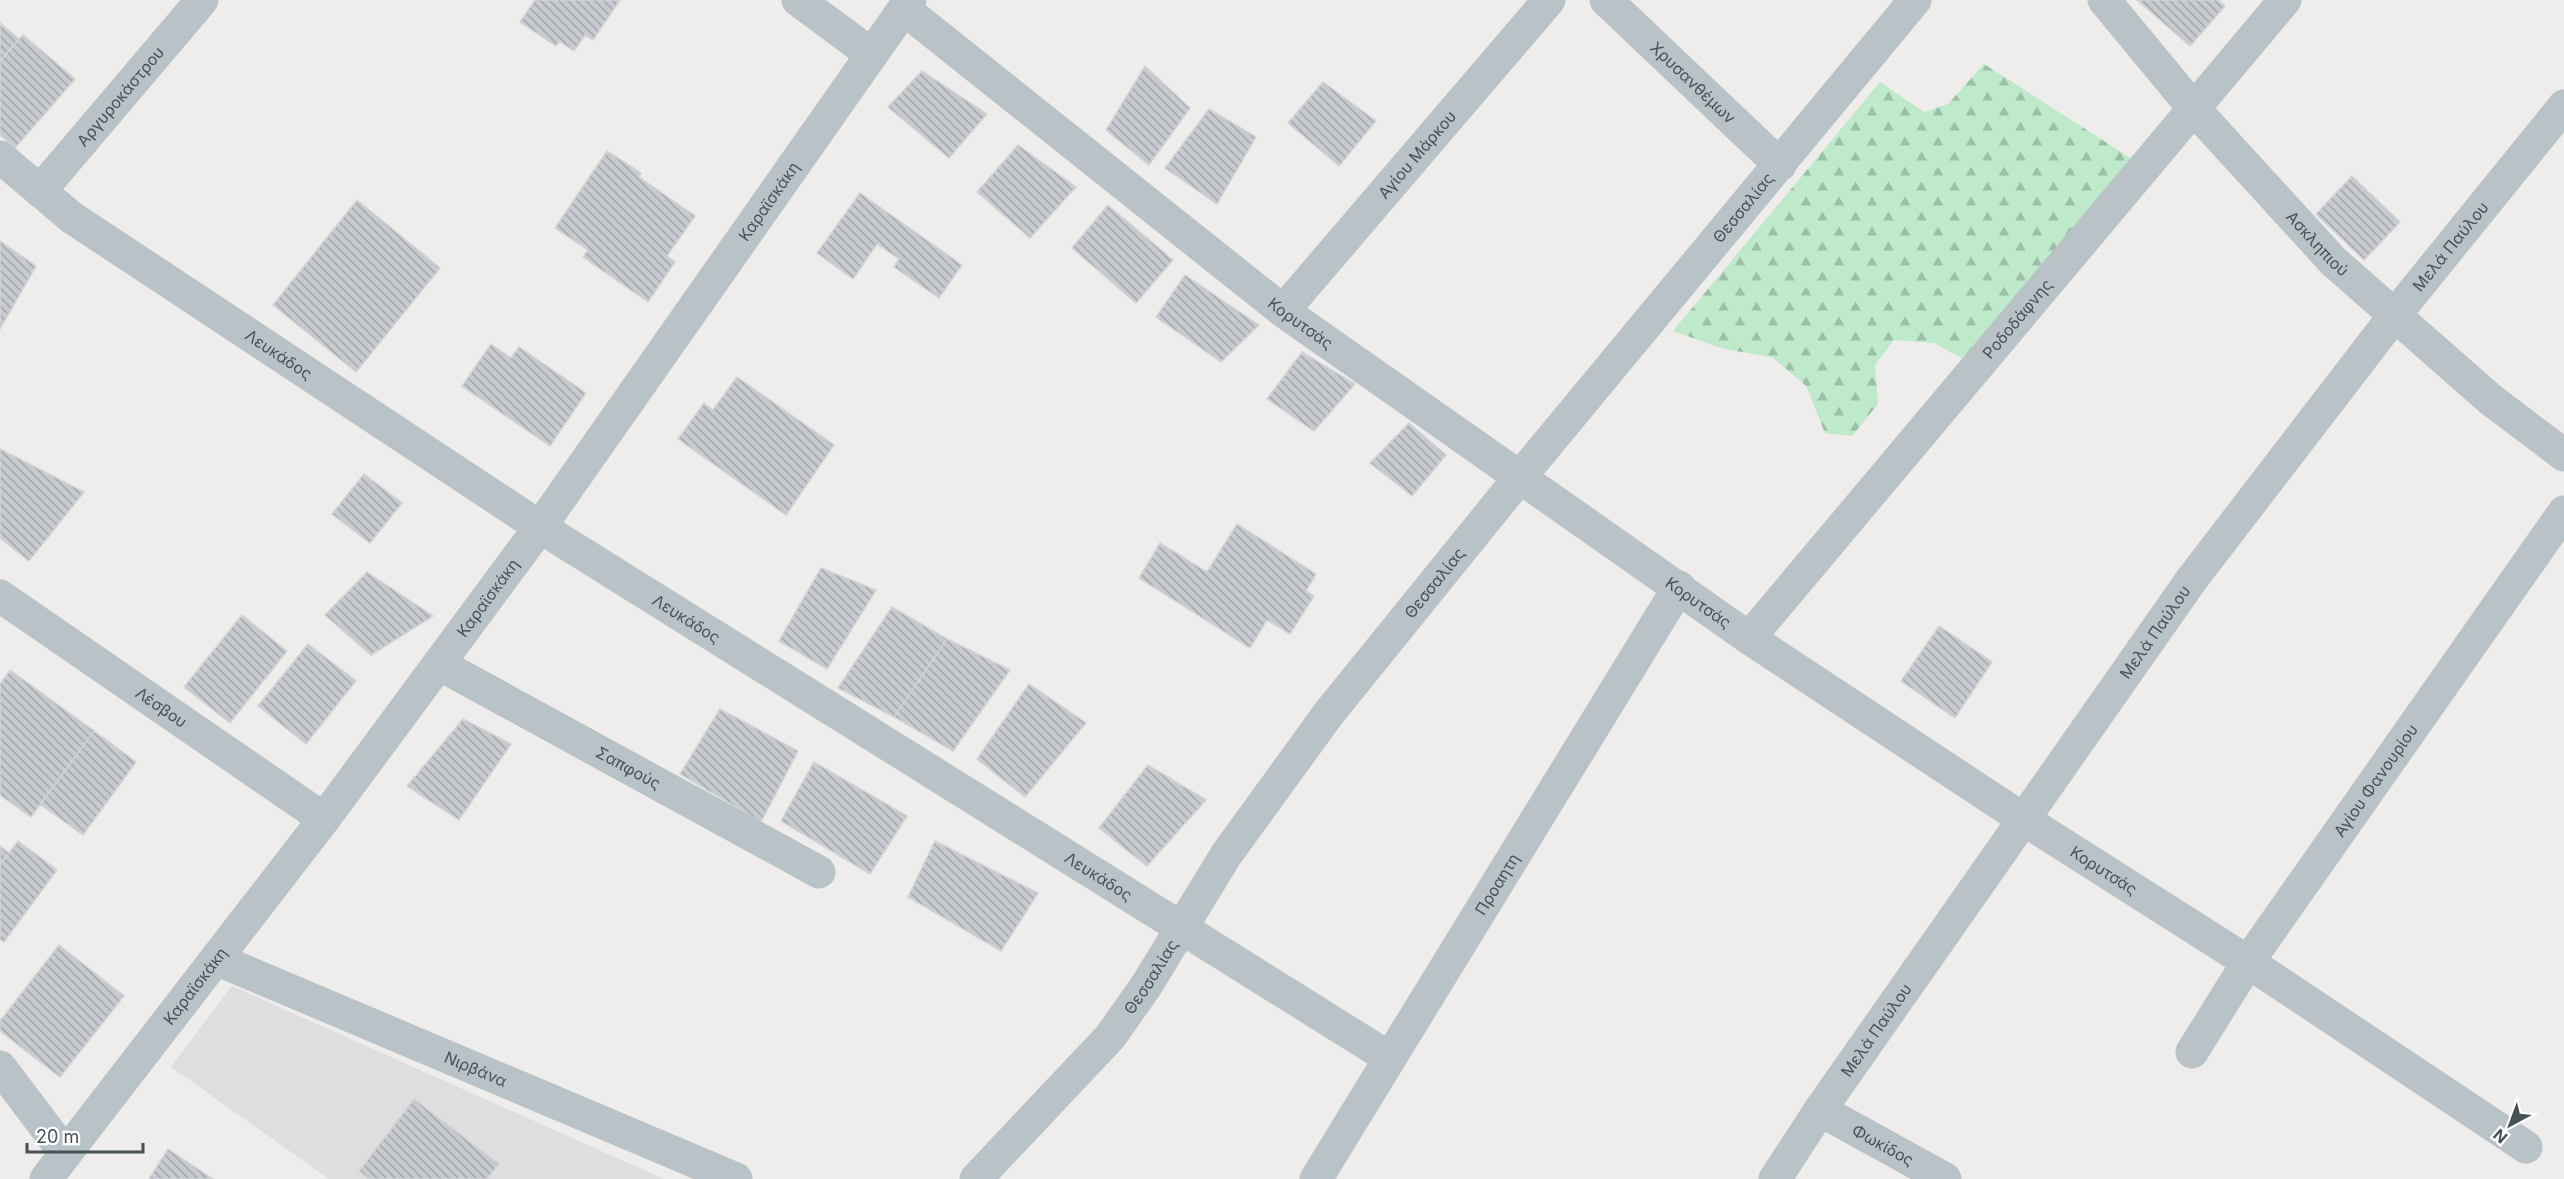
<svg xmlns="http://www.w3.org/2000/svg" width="2564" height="1179" font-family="Inter,sans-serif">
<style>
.education{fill:#dfdddd}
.forest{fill:url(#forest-firs)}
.building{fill:url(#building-back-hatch);stroke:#d1d3d7;stroke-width:1.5}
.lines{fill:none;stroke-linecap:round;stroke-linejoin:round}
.minor{stroke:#b9c2c7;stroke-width:33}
.labels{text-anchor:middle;stroke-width:5;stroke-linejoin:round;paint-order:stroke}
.street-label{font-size:16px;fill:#465157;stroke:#fff}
</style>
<defs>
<pattern id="forest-firs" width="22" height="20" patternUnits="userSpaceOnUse" patternTransform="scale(1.5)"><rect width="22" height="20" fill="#bee9cb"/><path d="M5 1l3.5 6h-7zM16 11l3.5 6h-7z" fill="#9cbfa8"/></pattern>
<pattern id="building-back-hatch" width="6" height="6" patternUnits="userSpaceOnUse" patternTransform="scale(1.5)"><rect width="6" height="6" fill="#c7cace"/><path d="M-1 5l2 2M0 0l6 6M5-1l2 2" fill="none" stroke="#a3a6aa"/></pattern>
</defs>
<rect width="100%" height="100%" fill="#efecec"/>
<path class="education" d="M232,986L664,1179H329L171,1067Z"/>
<path class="forest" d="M1984,64L2135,161L1965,360L1934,343L1894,340L1875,365L1878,404L1852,436L1825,433L1806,386L1772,357L1724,349L1673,331L1880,82L1924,112L1948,104Z"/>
<path class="building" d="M535,0H620L593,40L585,35L574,51L559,41L556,46L520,22Z
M2137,0H2218L2225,6L2190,46Z
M0,23L19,39L0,61Z
M23,35L75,79L15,148L0,135V61Z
M1145,66L1190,108L1149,165L1106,130Z
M922,71L987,114L949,158L888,107Z
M1323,82L1376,121L1339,166L1288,123Z
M1209,109L1256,137L1217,204L1165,168Z
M1018,145L1076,187L1030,238L977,192Z
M607,151L641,173L639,177L695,216L667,256L675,262L648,302L583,257L588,250L555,228Z
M2352,176L2400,222L2364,260L2316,214Z
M860,193L962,265L939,298L894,267L899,259L877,244L853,279L817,253Z
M357,200L440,268L356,372L273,305Z
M1108,205L1173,260L1136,303L1072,248Z
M0,241L36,266L0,329Z
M1185,275L1259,325L1221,362L1156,317Z
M491,344L511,358L519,347L586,393L550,446L462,386Z
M1302,352L1355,384L1314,431L1267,399Z
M737,377L834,445L786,515L678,439L704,403L713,410Z
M1409,423L1446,455L1412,496L1370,463Z
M0,449L84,492L29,561L0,538Z
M364,474L402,503L370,543L332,514Z
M1237,524L1316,574L1306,591L1314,596L1290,634L1267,620L1250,648L1139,578L1160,543L1207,572Z
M821,568L876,590L827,669L779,641Z
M367,572L433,616L371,655L325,615Z
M892,607L947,639L894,717L838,688Z
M242,615L287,651L230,723L184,687Z
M1939,626L1992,662L1955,718L1901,681Z
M947,639L1010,670L953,751L894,717Z
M308,644L356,681L306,744L258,706Z
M10,670L94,731L31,817L0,795V684Z
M1029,684L1086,723L1025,797L977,759Z
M720,709L798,751L761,822L680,774Z
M463,719L511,744L459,820L407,786Z
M94,731L136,762L83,835L40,804Z
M814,762L907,816L870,874L781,821Z
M1148,765L1206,800L1147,866L1099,828Z
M18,841L57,870L4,942L0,939V865Z
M935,841L1038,893L1001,951L908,897Z
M0,846L9,853L0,865Z
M59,945L124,996L60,1077L0,1031V1021Z
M414,1099L499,1164L487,1179H369L359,1171Z
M168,1149L213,1179H149Z"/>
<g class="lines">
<g class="minor">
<path d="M798,0L871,54"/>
<path id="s1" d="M1606,0L1780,165"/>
<path id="s2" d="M2104,0L2195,110L2333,261L2490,399L2564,455"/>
<path id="s3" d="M904,9L1283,311L1749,638L2023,819L2248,962L2526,1147"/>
<path id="s4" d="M0,157L71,217L540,527L1388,1057"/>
<path id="s5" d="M40,191L202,0"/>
<path id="s6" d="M1283,311L1549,0"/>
<path id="s7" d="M0,596L324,819"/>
<path id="s8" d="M1749,638L2285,0"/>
<path id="s9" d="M439,664L819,872"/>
<path id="s10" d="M216,959L736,1179"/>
<path id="s11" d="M2192,1052L2248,962L2564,512"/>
<path d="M0,1067L65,1153"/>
<path id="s12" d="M1820,1110L1945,1179"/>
<path id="s13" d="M46,1179L324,819L540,527L910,0"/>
<path id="s14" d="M976,1179L1110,1037L1146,986L1226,855L1329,713L1520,477L1915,0"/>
<path id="s15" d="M1316,1179L1679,587"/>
<path id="s16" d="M1775,1179L1820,1110L2192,579L2394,316L2564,106"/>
</g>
</g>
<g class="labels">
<g class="street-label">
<text dy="6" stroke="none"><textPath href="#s1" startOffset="120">Χρυσανθέμων</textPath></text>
<text dy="6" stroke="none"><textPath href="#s5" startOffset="124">Αργυροκάστρου</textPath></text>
<text dy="6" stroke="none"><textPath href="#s6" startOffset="206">Αγίου Μάρκου</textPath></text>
<text dy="6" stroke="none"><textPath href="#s13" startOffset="1216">Καραϊσκάκη</textPath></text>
<text dy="6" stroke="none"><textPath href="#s14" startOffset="1240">Θεσσαλίας</textPath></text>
<text dy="6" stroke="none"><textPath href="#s2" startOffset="324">Ασκληπιού</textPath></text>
<text dy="6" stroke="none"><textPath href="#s16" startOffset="1152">Μελά Παύλου</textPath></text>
<text dy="6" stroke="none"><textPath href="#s8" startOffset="417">Ροδοδάφνης</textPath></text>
<text dy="6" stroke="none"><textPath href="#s3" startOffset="506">Κορυτσάς</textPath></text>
<text dy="6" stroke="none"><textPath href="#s4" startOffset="342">Λευκάδος</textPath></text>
<text dy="6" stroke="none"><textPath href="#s14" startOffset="754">Θεσσαλίας</textPath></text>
<text dy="6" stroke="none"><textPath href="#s13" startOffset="730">Καραϊσκάκη</textPath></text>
<text dy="6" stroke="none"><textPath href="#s3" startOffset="992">Κορυτσάς</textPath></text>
<text dy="6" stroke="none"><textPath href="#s4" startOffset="828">Λευκάδος</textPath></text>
<text dy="6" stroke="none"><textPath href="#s16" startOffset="666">Μελά Παύλου</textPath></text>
<text dy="6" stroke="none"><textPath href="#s7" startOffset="196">Λέσβου</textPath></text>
<text dy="6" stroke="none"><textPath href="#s9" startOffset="216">Σαπφούς</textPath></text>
<text dy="6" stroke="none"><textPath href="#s11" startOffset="328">Αγίου Φανουρίου</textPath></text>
<text dy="6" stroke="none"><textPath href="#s3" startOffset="1478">Κορυτσάς</textPath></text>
<text dy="6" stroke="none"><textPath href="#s4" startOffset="1314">Λευκάδος</textPath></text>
<text dy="6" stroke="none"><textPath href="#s15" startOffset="346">Προαητη</textPath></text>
<text dy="6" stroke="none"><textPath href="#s14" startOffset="268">Θεσσαλίας</textPath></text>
<text dy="6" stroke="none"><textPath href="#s13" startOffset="244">Καραϊσκάκη</textPath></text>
<text dy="6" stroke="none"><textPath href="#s16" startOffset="180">Μελά Παύλου</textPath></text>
<text dy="6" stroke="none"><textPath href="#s10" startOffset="282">Νιρβάνα</textPath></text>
<text dy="6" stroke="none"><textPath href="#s12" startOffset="72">Φωκίδος</textPath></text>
</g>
</g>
<g transform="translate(2510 1125) rotate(221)" stroke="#ffffff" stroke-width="4.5" paint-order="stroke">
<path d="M0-4.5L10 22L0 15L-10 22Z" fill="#465157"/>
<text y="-9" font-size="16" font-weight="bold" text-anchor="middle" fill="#465157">N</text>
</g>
<path d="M27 1143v9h116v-9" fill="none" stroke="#465157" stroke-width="3"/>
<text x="36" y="1143" font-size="18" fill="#465157" stroke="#ffffff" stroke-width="4.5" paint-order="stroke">20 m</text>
</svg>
